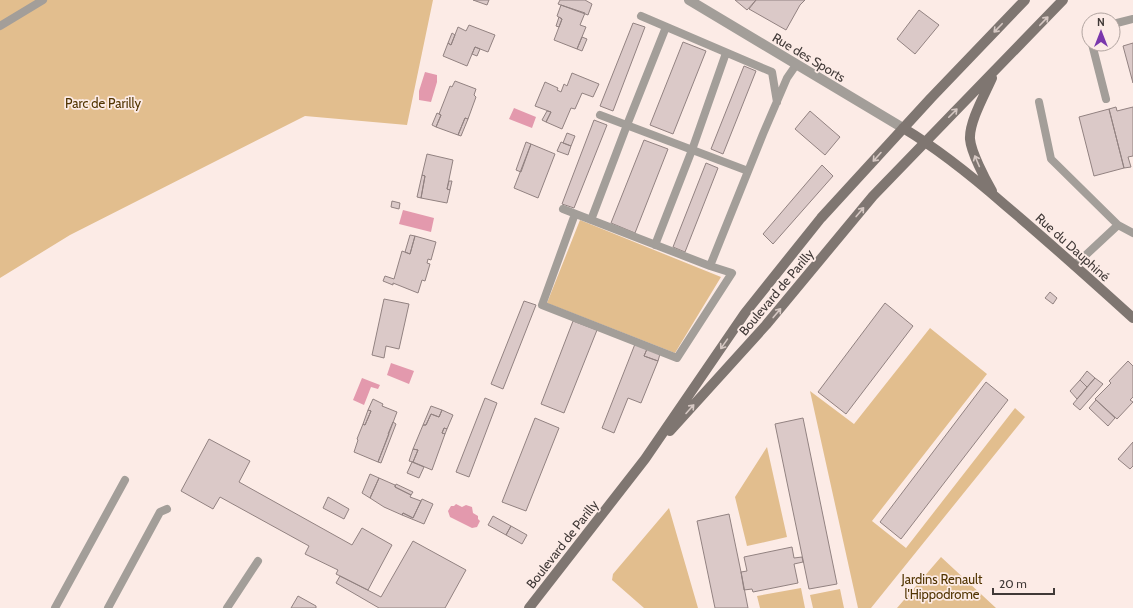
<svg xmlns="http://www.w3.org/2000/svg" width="1133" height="608" font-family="Cabin,sans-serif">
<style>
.green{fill:#e2be8e}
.water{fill:#e399ad}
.building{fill:#dbc9c8;stroke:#928281}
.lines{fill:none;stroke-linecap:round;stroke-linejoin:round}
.lane{stroke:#a39e99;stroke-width:8}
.street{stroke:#a39e99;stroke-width:10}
.secondary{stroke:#7f7671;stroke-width:10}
.oneway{stroke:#d6c8c3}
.labels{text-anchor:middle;stroke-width:3.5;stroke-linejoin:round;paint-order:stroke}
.street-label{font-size:13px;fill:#403937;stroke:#fcebe6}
.park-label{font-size:13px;fill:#513401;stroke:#fcebe6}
</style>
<rect width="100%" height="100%" fill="#fcebe6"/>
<path class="green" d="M0,0H433L407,125L305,116L70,235L0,278Z
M580,220L721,277L675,353L547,303Z
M930,328L987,374L872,521L906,548L1015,408L1025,417L871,608H858L810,391L854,424Z
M767,447L787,537L747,546L735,497Z
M669,508L698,608H644L612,580L613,574Z
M941,557L996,608H897Z
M801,588L805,608H760L757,596Z
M840,589L844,608H813L810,595Z"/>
<path class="water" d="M425,72L437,75V82L431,102L419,100V91Z
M514,108L536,117L532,128L509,119Z
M403,210L434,218L431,232L399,224Z
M391,363L414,371L409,384L387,375Z
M362,378L380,385L378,389L371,387L364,405L353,400Z
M456,504L462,507L466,505L472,507L473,513L478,516V519L480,521L477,527L472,528L450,517L448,511L451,506H454Z"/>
<path class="building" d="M473,0H489L487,5Z
M560,0H585L592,4L588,15L558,4Z
M735,0H756L747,10Z
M756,0H805L800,5L786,30L749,9Z
M561,5L585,13L580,25L586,27L577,49L554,40L562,19L557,16Z
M919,10L939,25L915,54L897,39Z
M559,17L562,19L559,27L556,26Z
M633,23L645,27L613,111L600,106Z
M469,25L495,35L488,52L475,47L467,66L443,56L448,43L451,45L458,27L466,31Z
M452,33L455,35L451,45L448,43Z
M582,37L587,39L582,51L577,49Z
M683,42L706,51L673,134L650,125Z
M1133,43V83L1123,46Z
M475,47L480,49L477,56L472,54Z
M744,66L756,71L723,154L711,149Z
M572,73L599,84L593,97L582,93L575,109L571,108L562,129L546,122L551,112L535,106L545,82L558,88L557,90L561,92L564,84L567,86Z
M455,81L476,89L474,95L476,97L468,119L465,118L458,135L436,127L441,115L439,114L450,86L452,87Z
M1116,107L1117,111L1133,107V156L1128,157L1131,167L1124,168L1109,109Z
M1109,109L1124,168L1094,176L1079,117Z
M547,111L551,112L546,122L542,120Z
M810,111L840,137L825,155L795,129Z
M437,113L441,115L436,127L432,125Z
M465,118L468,119L461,136L458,135Z
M594,120L607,125L574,208L562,204Z
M567,133L575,136L571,146L563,143Z
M644,140L668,149L635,233L611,223Z
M526,142L531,144L521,172L516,170Z
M561,142L571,146L568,155L557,151Z
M531,144L555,154L538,198L514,188Z
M427,154L453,160L447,189L450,190L447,203L421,198L425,176L422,175Z
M706,163L718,168L685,252L673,247Z
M822,165L833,176L773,244L763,234Z
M422,175L425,176L421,198L417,197Z
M449,181H452L450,190L447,189Z
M392,201L400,203L399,209L391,207Z
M410,235L415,236L410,254L405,252Z
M415,236L436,242L431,260L428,259L427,263L430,264L425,281L422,280L418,293L393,283V285L383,281L385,276L394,279L402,251L410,254Z
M1050,292L1057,298L1053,304L1045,298Z
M384,299L409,304L399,349L386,346L384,358L372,355Z
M524,301L536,305L503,389L491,384Z
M885,303L913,326L846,414L818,392Z
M573,321L597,330L564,413L541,404Z
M635,344L647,349L644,356L658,361L641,403L628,398L614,433L602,428Z
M647,349L660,354L658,361L644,356Z
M1128,361L1133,366V397L1130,400L1133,402L1117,419L1095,399L1111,383L1109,381Z
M1087,371L1095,378L1087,387L1080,380Z
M1095,378L1103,384L1080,410L1073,404Z
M1080,380L1087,387L1077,399L1070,391Z
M986,382L1008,400L901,539L880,522Z
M485,398L497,403L469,477L456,472Z
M373,399L383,404L382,406L397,412L378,462L354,452L358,440L357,439L363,424L365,425L371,411L368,410Z
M1096,400L1115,418L1108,426L1089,408Z
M431,406L442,410L439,417L431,414L426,425H423Z
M368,410L371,411L365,425L363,424Z
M442,410L453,415L447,429L444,428L442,433L445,434L432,470L413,462L418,450L413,449L423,425H426L431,414L439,417Z
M535,418L559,428L526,511L502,502Z
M803,418L837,584L809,589L775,424Z
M393,422L396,424L381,463L378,462L389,434H388Z
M444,428L447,429L445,434L442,433Z
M209,439L250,461L239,482L352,545L362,528L392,545L368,590L336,574L338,570L305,554L309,546L220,497L213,509L181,491Z
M1133,442V466L1130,469L1118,459Z
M413,449L418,450L413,462L409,461Z
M412,462L424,467L419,478L407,473Z
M370,474L379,478L370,498L362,493Z
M379,478L395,485V487L411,495L410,497L421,501L413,518L403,513L402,515L384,507L370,498Z
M396,484L413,492L411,495L395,487Z
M328,497L349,509L344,519L323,508Z
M422,499L433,504L424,524L402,515L403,513L413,518Z
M729,514L741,572L748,608H715L697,521Z
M493,516L511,526L506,535L488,525Z
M511,526L527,535L522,544L506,535Z
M413,541L466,570L445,608H379L336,583L340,576L381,597Z
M792,547L794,558L802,557L803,562L794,564L798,583L753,592L752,589L744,590L741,572L747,571L744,557Z
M298,596L316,606V608H291Z"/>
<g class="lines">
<path class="lane" d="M641,16L772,72L777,102
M1113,24L1133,19
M0,26L43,0
M1089,31V32
M1092,44L1106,99
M1039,102L1051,159L1118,225L1074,266
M600,115L748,171
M563,209L710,266L763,134L787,78L796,65
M575,214L542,305L677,358L732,273L710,266
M591,220L627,125L666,27
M1118,225L1133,233
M655,245L692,150L726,53
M55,608L125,480
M108,608L160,512L167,509
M227,608L258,561"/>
<path class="street" d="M689,0L903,128"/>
<path class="secondary" d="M903,128C940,150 973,177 1005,205C1049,242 1091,280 1133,318
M992,191C985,179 971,152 970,139C969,122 985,94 992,78
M670,431L766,325L873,196L1063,0
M529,608L645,459L745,313L821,218L931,98L1025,0"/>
</g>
<defs><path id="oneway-shaft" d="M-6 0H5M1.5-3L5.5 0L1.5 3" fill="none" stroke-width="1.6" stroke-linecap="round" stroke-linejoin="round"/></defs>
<g class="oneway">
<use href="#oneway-shaft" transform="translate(1044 21) rotate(-46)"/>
<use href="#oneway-shaft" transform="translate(998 28) rotate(134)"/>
<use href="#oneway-shaft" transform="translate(953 113) rotate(-45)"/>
<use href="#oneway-shaft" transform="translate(877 157) rotate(132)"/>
<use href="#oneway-shaft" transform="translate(977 161) rotate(-113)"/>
<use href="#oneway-shaft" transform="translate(860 212) rotate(-50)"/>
<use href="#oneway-shaft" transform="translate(777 313) rotate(-50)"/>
<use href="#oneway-shaft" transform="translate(724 344) rotate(125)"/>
<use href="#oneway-shaft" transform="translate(690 409) rotate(-48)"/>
</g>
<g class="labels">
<g class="street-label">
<text transform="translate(809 57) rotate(31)" y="5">Rue des Sports</text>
<text transform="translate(1073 247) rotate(42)" y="5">Rue du Dauphiné</text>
<text transform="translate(776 292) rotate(-50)" y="5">Boulevard de Parilly</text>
<text transform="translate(562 544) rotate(-52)" y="5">Boulevard de Parilly</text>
</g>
<g class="park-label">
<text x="103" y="108">Parc de Parilly</text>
<text x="942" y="584">Jardins Renault<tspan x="942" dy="15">l'Hippodrome</tspan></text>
</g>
</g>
<g transform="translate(1101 32)"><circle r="19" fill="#fcebe6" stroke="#b1a4a0"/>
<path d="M0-3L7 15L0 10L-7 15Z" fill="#7a37ac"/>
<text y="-6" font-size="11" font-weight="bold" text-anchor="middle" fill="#403937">N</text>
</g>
<path d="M993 588v6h61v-6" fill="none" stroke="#403937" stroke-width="2"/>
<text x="999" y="588" font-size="12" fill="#403937" stroke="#fcebe6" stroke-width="3" paint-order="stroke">20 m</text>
</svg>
